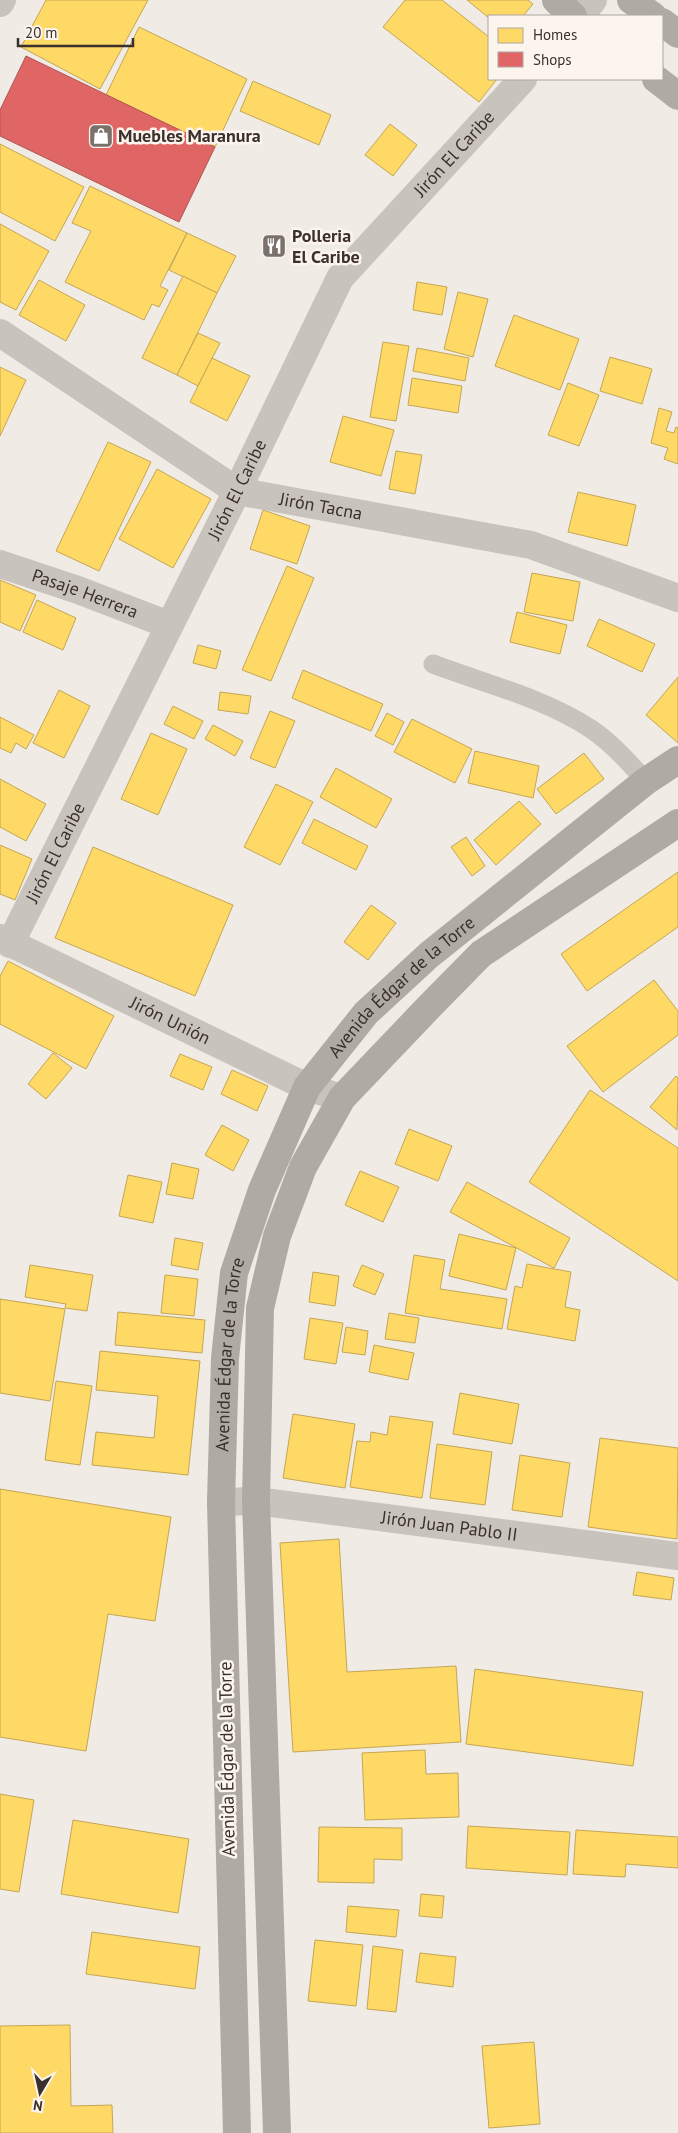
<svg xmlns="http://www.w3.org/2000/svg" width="678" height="2133" font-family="'PT Sans',sans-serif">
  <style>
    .homes { fill: #ffd966; stroke: #c4a654 }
    .shops { fill: #e06666; stroke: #ae5654 }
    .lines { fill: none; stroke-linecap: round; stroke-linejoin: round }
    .lane { stroke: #c9c3be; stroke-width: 19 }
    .street { stroke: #c9c3be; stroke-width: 28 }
    .highway { stroke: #afaaa4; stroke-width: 28 }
    .labels { text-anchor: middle; stroke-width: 5; stroke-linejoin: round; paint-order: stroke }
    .poi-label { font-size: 18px; font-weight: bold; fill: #3b302b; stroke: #fbf5ee; text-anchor: start }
    .street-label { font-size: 18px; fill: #3b302b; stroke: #fbf5ee }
  </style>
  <rect width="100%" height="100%" fill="#f0ebe5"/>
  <g class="homes">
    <path d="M46,0H148L100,89L21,47Z"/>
    <path d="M405,0H442L489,37V79H497L479,102L383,27Z"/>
    <path d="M467,0H528L533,4L523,16L489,18Z"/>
    <path d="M139,27L247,79L215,147L106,95Z"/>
    <path d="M253,81L331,115L319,145L240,111Z"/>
    <path d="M390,124L417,145L393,176L365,155Z"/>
    <path d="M0,144L84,187L55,241L0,212Z"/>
    <path d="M90,186L187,233L160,286L168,290L159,307L152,304L144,320L65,282L91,231L72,223Z"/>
    <path d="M0,224L49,251L16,310L0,302Z"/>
    <path d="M187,233L236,256L217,293L169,270Z"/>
    <path d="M183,276L217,293L177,375L142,358Z"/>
    <path d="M39,280L85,305L66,341L19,315Z"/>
    <path d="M417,282L447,287L442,315L413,310Z"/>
    <path d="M458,292L488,299L473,357L444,349Z"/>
    <path d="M514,315L579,339L560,390L495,366Z"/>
    <path d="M198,333L220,343L198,386L177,375Z"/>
    <path d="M383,342L409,346L396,421L370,417Z"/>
    <path d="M417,348L469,358L465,381L413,371Z"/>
    <path d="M610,357L652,369L642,404L600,391Z"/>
    <path d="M212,358L250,376L227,421L190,402Z"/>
    <path d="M0,367L26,380L0,436Z"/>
    <path d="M412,378L462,386L458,413L408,405Z"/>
    <path d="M568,383L599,395L579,446L548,435Z"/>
    <path d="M659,408L672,412L666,431L674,433L676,427L678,428V464L664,459L668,448L651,443Z"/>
    <path d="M343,416L394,430L381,476L330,462Z"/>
    <path d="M108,442L151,462L99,571L56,551Z"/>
    <path d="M396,451L422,455L415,494L389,489Z"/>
    <path d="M157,469L211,499L173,568L119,539Z"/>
    <path d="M578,492L636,505L627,546L568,532Z"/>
    <path d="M263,510L310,526L297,564L250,549Z"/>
    <path d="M287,566L314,578L271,681L242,670Z"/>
    <path d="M532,573L580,582L573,621L524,612Z"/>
    <path d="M0,580L36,595L20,631L0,622Z"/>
    <path d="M37,600L76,618L63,650L23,632Z"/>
    <path d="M517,612L567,625L560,654L510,642Z"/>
    <path d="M599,619L655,644L642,672L587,646Z"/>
    <path d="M198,645L221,651L216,669L193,663Z"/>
    <path d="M303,670L383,704L371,731L292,698Z"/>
    <path d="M678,677V743L646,715Z"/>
    <path d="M59,690L90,706L64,758L33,743Z"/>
    <path d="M220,692L251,696L248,714L218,710Z"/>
    <path d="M173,706L203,721L194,739L164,724Z"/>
    <path d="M270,711L295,721L275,768L250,758Z"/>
    <path d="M387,713L404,722L393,745L375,736Z"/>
    <path d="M0,717L34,735L26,749L16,743L11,753L0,748Z"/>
    <path d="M412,719L472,749L455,783L394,752Z"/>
    <path d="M213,725L243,741L235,756L205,739Z"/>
    <path d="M151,733L187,749L158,815L121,799Z"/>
    <path d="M475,751L539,766L533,798L468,783Z"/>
    <path d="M584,753L604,779L556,814L537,789Z"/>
    <path d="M336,768L392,799L376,828L320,797Z"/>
    <path d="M0,779L46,804L26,841L0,827Z"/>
    <path d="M276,784L313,802L280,865L244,847Z"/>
    <path d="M519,801L541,824L496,865L474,840Z"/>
    <path d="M314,819L368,846L356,870L302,843Z"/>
    <path d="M466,837L485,866L472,876L451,847Z"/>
    <path d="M0,845L32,859L15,900L0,894Z"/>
    <path d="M93,847L233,905L195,996L55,938Z"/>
    <path d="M678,872V927L587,991L561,954Z"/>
    <path d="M371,905L396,923L368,960L344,942Z"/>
    <path d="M8,961L114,1016L86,1069L0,1024V976Z"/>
    <path d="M654,980L678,1011V1035L603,1092L567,1046Z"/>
    <path d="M53,1053L72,1068L46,1099L28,1084Z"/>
    <path d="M180,1054L212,1067L203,1090L170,1076Z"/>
    <path d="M232,1070L268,1086L257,1111L221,1094Z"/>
    <path d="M676,1076L678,1078L677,1130L650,1107Z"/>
    <path d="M590,1090L678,1148V1281L529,1182Z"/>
    <path d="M222,1125L249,1140L233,1171L205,1155Z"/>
    <path d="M409,1129L452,1146L438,1181L395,1164Z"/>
    <path d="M172,1163L199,1169L193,1199L166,1194Z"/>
    <path d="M360,1171L399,1187L383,1222L345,1205Z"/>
    <path d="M128,1175L162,1182L153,1223L119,1216Z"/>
    <path d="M467,1182L570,1238L554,1268L450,1212Z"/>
    <path d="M459,1234L516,1248L506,1290L449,1276Z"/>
    <path d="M175,1238L203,1243L198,1270L171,1265Z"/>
    <path d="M414,1255L445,1260L440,1289L507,1299L502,1329L405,1313Z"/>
    <path d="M527,1264L571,1272L565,1307L580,1310L575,1341L507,1329L515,1286L522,1288Z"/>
    <path d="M30,1265L93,1275L87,1311L65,1308L66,1304L25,1297Z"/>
    <path d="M362,1265L384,1274L375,1295L353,1286Z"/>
    <path d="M313,1272L339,1276L335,1306L309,1302Z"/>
    <path d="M165,1275L198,1279L194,1316L161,1313Z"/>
    <path d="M0,1299L65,1309L50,1401L0,1393Z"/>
    <path d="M118,1312L205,1320L202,1353L115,1345Z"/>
    <path d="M389,1313L419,1318L415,1343L385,1339Z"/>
    <path d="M310,1318L343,1323L336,1364L304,1359Z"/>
    <path d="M346,1327L368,1331L365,1355L342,1352Z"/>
    <path d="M374,1345L414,1353L408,1380L369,1372Z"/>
    <path d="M100,1351L200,1361L188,1475L92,1465L96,1432L154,1438L158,1396L96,1390Z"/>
    <path d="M56,1381L92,1386L80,1465L45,1460Z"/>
    <path d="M460,1393L519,1404L512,1444L453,1434Z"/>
    <path d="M293,1414L355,1424L345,1488L283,1478Z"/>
    <path d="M390,1416L433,1422L422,1498L350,1487L357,1441L370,1442L371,1432L387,1435Z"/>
    <path d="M600,1438L678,1448L677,1539L588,1527Z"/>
    <path d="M437,1444L492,1452L485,1505L430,1498Z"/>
    <path d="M520,1455L570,1463L562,1517L512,1510Z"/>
    <path d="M0,1489L171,1517L155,1621L108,1614L86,1751L0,1737Z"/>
    <path d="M339,1539L347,1672L456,1666L461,1742L293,1752L280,1543Z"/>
    <path d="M637,1572L674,1578L671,1600L633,1595Z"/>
    <path d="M475,1669L643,1692L633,1766L466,1744Z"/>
    <path d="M425,1750L426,1774L458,1773L459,1817L365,1820L362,1753Z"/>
    <path d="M0,1794L34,1800L19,1892L0,1889Z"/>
    <path d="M73,1820L189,1839L178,1913L61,1894Z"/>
    <path d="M468,1826L570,1832L567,1875L466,1868Z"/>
    <path d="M319,1827L402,1828V1860L374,1859V1883L318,1882Z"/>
    <path d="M576,1830L678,1837V1868L626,1864L625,1877L573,1874Z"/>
    <path d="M421,1894L444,1896L442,1918L419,1916Z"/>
    <path d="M348,1906L399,1910L396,1937L346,1932Z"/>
    <path d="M92,1932L200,1947L195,1989L86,1974Z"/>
    <path d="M315,1940L363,1945L356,2006L308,2001Z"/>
    <path d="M373,1946L403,1950L396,2012L367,2009Z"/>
    <path d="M420,1953L456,1957L453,1987L416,1982Z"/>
    <path d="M70,2025L71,2106L112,2105L113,2133H0V2026Z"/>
    <path d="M534,2042L540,2124L489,2128L482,2046Z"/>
  </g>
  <path class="shops" d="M26,56L215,147L179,222L0,136V110Z"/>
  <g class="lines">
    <path class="lane" d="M433,664C486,684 544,698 591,729C612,743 629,763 646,781"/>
    <g class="street">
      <path d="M0,3L2,0"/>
      <path d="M580,16L593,0"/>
      <path id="s1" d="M0,333L237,491L531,545L678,598"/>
      <path id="s2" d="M0,564L78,590L169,625"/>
      <path id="s3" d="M0,938L307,1087L342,1098"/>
      <path id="s4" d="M10,944L237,491L340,278L523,79"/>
      <path id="s5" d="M221,1502L256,1501L678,1556"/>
    </g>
    <g class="highway">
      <path d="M556,0L573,16"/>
      <path d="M631,0L653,16"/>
      <path d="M662,22L678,34"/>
      <path d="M656,79L678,96"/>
      <path id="s6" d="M237,2133L221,1502L225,1358L234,1273L262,1190L307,1087L366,1013L429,955L646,781L678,760"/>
      <path d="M277,2133L256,1501L260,1308L277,1236L303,1167L342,1098L426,1010L481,954L678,823"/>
    </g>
  </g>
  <defs>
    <symbol id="shop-square" viewBox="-11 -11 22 22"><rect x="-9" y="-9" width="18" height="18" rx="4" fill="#7a716c" stroke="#fbf5ee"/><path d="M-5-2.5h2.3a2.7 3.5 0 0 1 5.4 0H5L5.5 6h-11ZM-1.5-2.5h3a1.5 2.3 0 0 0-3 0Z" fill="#fff"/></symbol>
    <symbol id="restaurant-square" viewBox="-11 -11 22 22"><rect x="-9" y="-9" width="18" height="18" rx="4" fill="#7a716c" stroke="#fbf5ee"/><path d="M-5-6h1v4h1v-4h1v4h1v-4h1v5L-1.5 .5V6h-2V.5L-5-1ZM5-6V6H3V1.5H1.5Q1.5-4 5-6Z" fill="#fff"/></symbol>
  </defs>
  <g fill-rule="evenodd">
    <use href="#shop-square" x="87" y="122" width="28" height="28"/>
    <use href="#restaurant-square" x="260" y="232" width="28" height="28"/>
  </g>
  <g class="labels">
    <g class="poi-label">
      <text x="118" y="142">Muebles Maranura</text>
      <text x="292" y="242">Polleria<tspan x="292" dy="21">El Caribe</tspan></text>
    </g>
    <g class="street-label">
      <text dy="6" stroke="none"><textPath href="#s4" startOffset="912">Jirón El Caribe</textPath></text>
      <text dy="6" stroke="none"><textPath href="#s4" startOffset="508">Jirón El Caribe</textPath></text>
      <text dy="6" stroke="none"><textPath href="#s1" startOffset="370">Jirón Tacna</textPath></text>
      <text dy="6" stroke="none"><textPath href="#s2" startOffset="90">Pasaje Herrera</textPath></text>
      <text dy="6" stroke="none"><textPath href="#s4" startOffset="102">Jirón El Caribe</textPath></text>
      <text dy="6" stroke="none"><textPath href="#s6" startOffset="1199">Avenida Édgar de la Torre</textPath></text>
      <text dy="6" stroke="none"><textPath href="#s3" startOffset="189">Jirón Unión</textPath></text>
      <text dy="6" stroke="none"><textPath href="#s6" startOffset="779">Avenida Édgar de la Torre</textPath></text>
      <text dy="6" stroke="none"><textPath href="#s5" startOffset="230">Jirón Juan Pablo II</textPath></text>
      <text transform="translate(227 1759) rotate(-91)" y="6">Avenida Édgar de la Torre</text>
    </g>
  </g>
  <rect x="488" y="15" width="175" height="65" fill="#fbf5ee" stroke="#aea6a0"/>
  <rect x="498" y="28" width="25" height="15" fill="#ffd966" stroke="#aea6a0"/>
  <text x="533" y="40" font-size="15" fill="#3b302b">Homes</text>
  <rect x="498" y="52" width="25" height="15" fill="#e06666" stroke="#aea6a0"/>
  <text x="533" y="65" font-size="15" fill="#3b302b">Shops</text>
  <g transform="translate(40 2093) rotate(189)" stroke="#fbf5ee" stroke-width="4" paint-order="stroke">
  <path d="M0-4L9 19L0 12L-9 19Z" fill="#3b302b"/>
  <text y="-8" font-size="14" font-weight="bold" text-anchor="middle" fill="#3b302b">N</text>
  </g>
  <path d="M18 38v8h115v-8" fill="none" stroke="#3b302b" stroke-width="2.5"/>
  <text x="25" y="38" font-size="15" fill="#3b302b" stroke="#fbf5ee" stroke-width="4" paint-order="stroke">20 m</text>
</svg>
